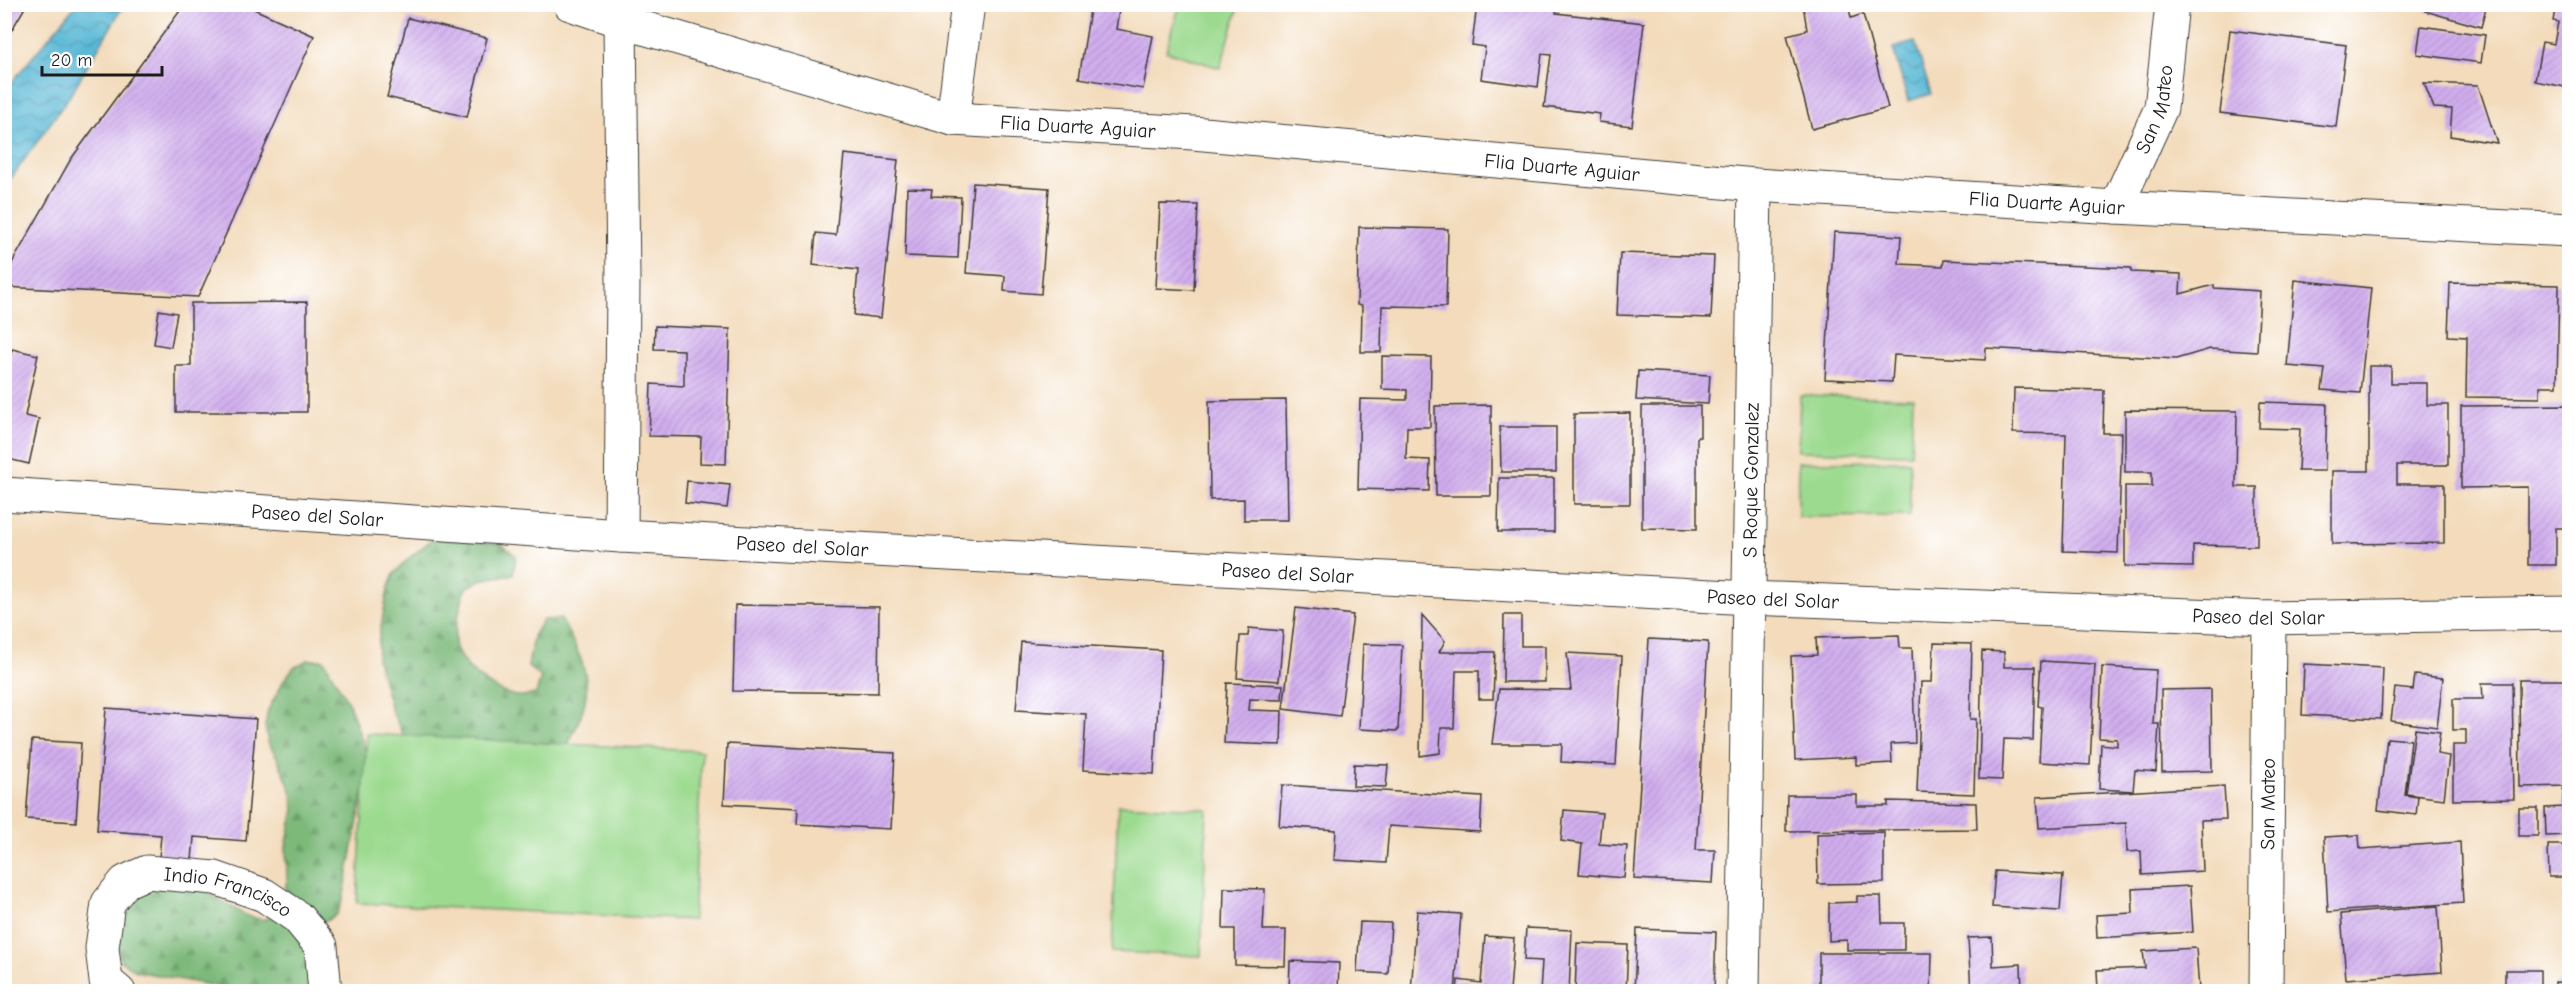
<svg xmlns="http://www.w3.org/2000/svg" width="2574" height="996" font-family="'Comic Neue',sans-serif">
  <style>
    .forest { fill: url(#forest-firs); stroke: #4c6b4b; stroke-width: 1.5 }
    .pitch { fill: #9cda8f; stroke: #5c7b56; stroke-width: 1.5 }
    .water { fill: url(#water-waves); stroke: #396a78; stroke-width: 1.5 }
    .building { fill: url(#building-hatch) }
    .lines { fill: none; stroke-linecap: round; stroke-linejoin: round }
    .minor-casing { stroke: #3c3934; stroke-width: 35 }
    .minor { stroke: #fff; stroke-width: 33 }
    .labels { text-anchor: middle; stroke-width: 4.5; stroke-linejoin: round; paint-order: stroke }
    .street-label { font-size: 20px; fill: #1c1c1c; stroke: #fff }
  </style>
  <defs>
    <pattern id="forest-firs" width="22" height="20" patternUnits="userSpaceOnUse" patternTransform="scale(1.5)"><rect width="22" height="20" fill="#7dba7a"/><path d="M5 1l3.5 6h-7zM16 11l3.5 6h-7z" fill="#6b9f69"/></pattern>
    <pattern id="water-waves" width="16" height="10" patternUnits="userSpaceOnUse" patternTransform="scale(1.5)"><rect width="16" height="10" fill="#56b7d5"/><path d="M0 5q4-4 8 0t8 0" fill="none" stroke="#4694ac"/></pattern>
    <pattern id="building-hatch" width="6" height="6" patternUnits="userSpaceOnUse" patternTransform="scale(1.5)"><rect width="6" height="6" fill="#d1aeee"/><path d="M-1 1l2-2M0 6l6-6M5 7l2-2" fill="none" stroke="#b395cc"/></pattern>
  </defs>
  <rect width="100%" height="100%" fill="#fff"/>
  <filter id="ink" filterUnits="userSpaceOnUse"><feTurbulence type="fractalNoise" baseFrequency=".0167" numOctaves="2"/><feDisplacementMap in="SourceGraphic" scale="12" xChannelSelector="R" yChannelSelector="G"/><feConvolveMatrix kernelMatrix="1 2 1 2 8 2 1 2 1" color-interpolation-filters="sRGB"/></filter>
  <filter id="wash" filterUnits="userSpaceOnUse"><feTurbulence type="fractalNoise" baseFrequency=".008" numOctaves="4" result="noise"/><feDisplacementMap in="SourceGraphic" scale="24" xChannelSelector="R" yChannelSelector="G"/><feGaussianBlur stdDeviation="1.35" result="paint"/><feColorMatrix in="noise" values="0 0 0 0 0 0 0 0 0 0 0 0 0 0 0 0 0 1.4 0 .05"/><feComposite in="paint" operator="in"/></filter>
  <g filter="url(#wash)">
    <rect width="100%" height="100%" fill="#f3dbbb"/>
    <g class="forest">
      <path d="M435,537L501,544L516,556L513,574L480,580L465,589C461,605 455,624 455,640C455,663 495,694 517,696C523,697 530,695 536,694L541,677L528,667L533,636L543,620L561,619C597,683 593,696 560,760L406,741L391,709L377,659L379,637L388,589L394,574L408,559Z"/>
      <path d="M308,660H324L349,704L367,754V772L343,899L337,914L316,927L311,978L305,991H241L136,971L121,961L113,928L135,882L202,887L216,898L247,916L263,920L278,914L287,881L286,847L294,809L292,793L277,757L268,742L265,726L268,710L284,680L294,667Z"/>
    </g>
    <g class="pitch">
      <path d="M1180,4L1239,5L1220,68L1166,51Z"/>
      <path d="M1800,395L1913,398L1911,454L1798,451Z"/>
      <path d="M1910,461V516L1798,517V462Z"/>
      <path d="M367,734L702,751L693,920L357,903Z"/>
      <path d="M1118,805L1207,809L1201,956L1112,952Z"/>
    </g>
    <g class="water">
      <path d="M76,5H124L69,97L5,187V90Z"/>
      <path d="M1915,42L1931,94L1908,101L1893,48Z"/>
    </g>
    <g id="blocks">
      <g class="building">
        <path d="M4,4H27L4,43Z"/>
        <path d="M185,4H243L314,36L198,297L4,287V277L71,159Z"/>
        <path d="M1091,4H1120L1116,29L1153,36L1143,89L1079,78Z"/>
        <path d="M1477,4H1557L1556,13L1644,23L1632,126L1599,122L1600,114L1544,107L1551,55L1542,54L1538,87L1481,79L1485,47L1472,45Z"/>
        <path d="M1803,4H1848L1851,18L1863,14L1888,108L1812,129L1787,35L1807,30Z"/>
        <path d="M2427,4H2487L2481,27L2425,11Z"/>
        <path d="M2556,4H2570V88L2535,81L2542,42L2554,44L2558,22L2553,21Z"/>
        <path d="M408,18L487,38L467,117L387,97Z"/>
        <path d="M2421,26L2485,35L2481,63L2417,54Z"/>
        <path d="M2230,30L2346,45L2336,127L2220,113Z"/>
        <path d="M2424,83L2478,85L2497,143L2450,136L2452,109L2434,108Z"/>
        <path d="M844,154L898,160L881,318L854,315L858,270L813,265L816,233L836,235Z"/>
        <path d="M973,183L1049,188L1041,294L1004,291L1005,276L966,273Z"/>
        <path d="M907,188L932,189L931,196L961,197L958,258L905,256Z"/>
        <path d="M1160,204L1198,205L1194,290L1156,288Z"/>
        <path d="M1359,227L1448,229L1446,307L1382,306L1381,352H1361L1362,306L1357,305Z"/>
        <path d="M1834,232L1901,236L1899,264L1943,266L1944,260L2131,268V272L2181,274L2180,294L2214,285V288L2260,291L2257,352L2210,349L2176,359L1986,348L1985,360L1894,355L1892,382L1825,379Z"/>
        <path d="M1620,253L1714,256L1711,318L1617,315Z"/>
        <path d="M2295,280L2371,288L2360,393L2322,390L2325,369L2287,366Z"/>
        <path d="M2450,283L2559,285L2557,386H2540V398L2466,397L2467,337L2448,336Z"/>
        <path d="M307,302V412H176V366H191V303Z"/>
        <path d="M159,310L177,313L171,347L154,344Z"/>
        <path d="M655,326L730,329L726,464L700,463L701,437L649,436L651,384L684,386V350L654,349Z"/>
        <path d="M12,349L38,355L25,416L39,419L29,464L4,458V384Z"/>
        <path d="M1382,356L1431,357L1430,427H1407L1406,459L1430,460L1429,491L1358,489L1360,399L1407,400V390L1382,389Z"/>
        <path d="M2369,366H2391V383H2427V405H2448V465H2397V484H2444V543L2332,544V471H2369Z"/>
        <path d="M1638,371L1710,375L1708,404L1636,400Z"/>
        <path d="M2014,388L2104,390L2103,433H2122L2118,553L2063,551L2066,434L2013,433Z"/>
        <path d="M1286,400L1288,520H1244V499L1210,500L1209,401Z"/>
        <path d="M2260,402L2327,404L2325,471H2298L2300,429L2259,428Z"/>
        <path d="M1491,405V496H1436L1435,406Z"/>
        <path d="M2570,405V528H2556V565H2528V487L2461,488V406Z"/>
        <path d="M1642,406H1700V437H1697V529L1642,528Z"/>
        <path d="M2125,410L2237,411L2236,487H2257V546L2193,545V567L2125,566V486H2152V472H2125Z"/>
        <path d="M1630,413V504H1574V414Z"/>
        <path d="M1500,427H1556V472H1501Z"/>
        <path d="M1499,478H1554V532H1498Z"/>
        <path d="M687,481L730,485L727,508L685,503Z"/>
        <path d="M735,605L879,607L878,693L733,691Z"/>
        <path d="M1296,608L1353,615L1340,716L1283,709Z"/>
        <path d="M1422,615L1445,641L1439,652H1495L1493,699H1479V671H1456L1454,728H1441L1440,753L1420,756Z"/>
        <path d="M1504,615H1521V646H1545V682H1503Z"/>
        <path d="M1249,628L1283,631L1279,681L1237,678L1240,636H1248Z"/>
        <path d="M1899,635L1900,648H1912L1915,743L1891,744L1892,763L1856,765V757L1795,760L1791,656L1817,655L1816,638Z"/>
        <path d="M1649,639L1708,642L1696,850H1715L1713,883L1634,879Z"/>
        <path d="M1021,642L1161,650L1154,774L1083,770L1086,714L1016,710Z"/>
        <path d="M1934,643L1972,644L1970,719H1976L1974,794L1917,792L1921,682H1932Z"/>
        <path d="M1363,644L1402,645L1398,731L1359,729Z"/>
        <path d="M1982,651L2004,652V667H2035L2033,740L2004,739L2002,780L1979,779Z"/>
        <path d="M1567,653L1622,656L1616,765L1561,762L1562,744H1492L1499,689L1571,690Z"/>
        <path d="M2041,661L2095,664L2090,765L2039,762L2042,707L2038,706Z"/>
        <path d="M2304,664L2383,668L2381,719L2302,715Z"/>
        <path d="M2102,667L2156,670L2153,724H2159L2156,772L2135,770L2133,791L2099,789L2101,744L2117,746V739L2099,738Z"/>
        <path d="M2415,675L2443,678L2437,727L2391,721L2395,688L2413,690Z"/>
        <path d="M2519,680H2570V786L2520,787Z"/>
        <path d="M1227,683L1283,685L1282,700L1250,699L1249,710L1282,711L1281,745L1224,743Z"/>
        <path d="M2482,683H2512L2514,799L2453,800V745H2466V730H2453V699H2483Z"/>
        <path d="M2211,689L2212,771L2162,772L2161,690Z"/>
        <path d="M106,708L256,719L246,841L194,837L191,872L158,870L161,835L97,830Z"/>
        <path d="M2415,729L2440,732L2437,754L2449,756L2444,799L2406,794Z"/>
        <path d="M2387,738L2411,740L2405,795L2418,797L2416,815L2378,810Z"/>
        <path d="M32,740L81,743L76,822L26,819Z"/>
        <path d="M727,744L895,753L891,829L797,824L798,808L724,804Z"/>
        <path d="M1354,764L1388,765L1386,787L1353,786Z"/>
        <path d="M1282,785L1482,797L1480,832L1389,826L1386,863L1334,860L1336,830L1279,826Z"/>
        <path d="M2224,786L2226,819L2201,820L2203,871L2142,875L2141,851L2127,852L2126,823L2039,828L2037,797Z"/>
        <path d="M2563,789H2570V835L2546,836L2545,808L2563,807Z"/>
        <path d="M1787,795H1857V806H1888V801L1976,803L1977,829L1786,831Z"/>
        <rect x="2519" y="808" width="19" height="28"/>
        <path d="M1564,810L1602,813L1599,844L1627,846L1624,878L1579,874L1582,844L1561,841Z"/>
        <path d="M1884,832V883L1818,884L1817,834Z"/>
        <path d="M2359,835L2360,849L2460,842L2463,903L2328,912L2324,837Z"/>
        <path d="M2548,845H2570V877H2549Z"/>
        <path d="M1995,871L2063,875L2060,911L1992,907Z"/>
        <path d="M2190,886L2193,932L2097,938L2096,915L2133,913L2132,889Z"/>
        <path d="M1224,888L1265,889L1263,930H1286L1285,966L1235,965V929H1223Z"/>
        <path d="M1857,896H1881L1882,923H1904V950H1847V940L1829,941V903L1857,902Z"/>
        <path d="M2438,906L2442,972L2346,979L2341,914Z"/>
        <path d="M1417,911L1461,914L1455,992H1411Z"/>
        <path d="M1360,922L1391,923L1388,974L1357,972Z"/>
        <path d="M1526,928L1572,930L1569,992H1540L1542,961L1524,960Z"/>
        <path d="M1637,929L1716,932L1714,992H1634Z"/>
        <path d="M1485,936L1514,938L1510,992H1457L1458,980L1481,983Z"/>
        <path d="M1992,937L1993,966L2021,964L2022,992H1971L1968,938Z"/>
        <path d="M1577,943L1628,945L1626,992H1575Z"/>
        <path d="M2196,948L2199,990L2098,992L2097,970L2145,968L2143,951Z"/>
        <path d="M1819,953H1932L1931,992H1819Z"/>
        <path d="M1290,961L1339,963L1338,992H1289Z"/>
        <path d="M2505,970H2540V988L2505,987Z"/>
        <path d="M2555,982L2570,983V992H2555Z"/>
      </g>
    </g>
  </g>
  <g filter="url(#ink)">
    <use href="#blocks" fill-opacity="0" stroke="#3c3934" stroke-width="1.5"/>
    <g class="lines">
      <defs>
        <g id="minor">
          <path id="s1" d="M570,4L620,21L953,119L1193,133L1755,185L2116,207L2570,230"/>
          <path d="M620,21L623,280L621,536"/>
          <path d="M953,119L968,4"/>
          <path id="s2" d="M2116,207L2161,108L2172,4"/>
          <path id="s3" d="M4,494L621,536L1749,598L2269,618L2570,613"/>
          <path id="s4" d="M119,992L106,981L102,948L108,903L125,882L147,872L215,878L264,895L297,917L321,946L325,992"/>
          <path id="s5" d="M1743,992L1755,185"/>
          <path id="s6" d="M2266,992L2269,618"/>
        </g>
      </defs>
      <use href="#minor" class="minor-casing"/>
      <use href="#minor" class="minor"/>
    </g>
  </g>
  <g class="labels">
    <g class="street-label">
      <text dy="7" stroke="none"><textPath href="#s2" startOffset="106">San Mateo</textPath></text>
      <text dy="7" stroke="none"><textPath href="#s1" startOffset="525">Flia Duarte Aguiar</textPath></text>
      <text dy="7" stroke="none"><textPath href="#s1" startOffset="1011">Flia Duarte Aguiar</textPath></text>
      <text dy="7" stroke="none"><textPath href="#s1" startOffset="1497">Flia Duarte Aguiar</textPath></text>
      <text dy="7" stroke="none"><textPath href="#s5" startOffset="512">S Roque Gonzalez</textPath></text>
      <text dy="7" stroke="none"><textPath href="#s3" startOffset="314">Paseo del Solar</textPath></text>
      <text dy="7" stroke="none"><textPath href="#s3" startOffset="800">Paseo del Solar</textPath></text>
      <text dy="7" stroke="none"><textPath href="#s3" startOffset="1286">Paseo del Solar</textPath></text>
      <text dy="7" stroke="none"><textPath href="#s3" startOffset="1772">Paseo del Solar</textPath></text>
      <text dy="7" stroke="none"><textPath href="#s3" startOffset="2258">Paseo del Solar</textPath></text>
      <text dy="7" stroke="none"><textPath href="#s6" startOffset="188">San Mateo</textPath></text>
      <text dy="7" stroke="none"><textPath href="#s4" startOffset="231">Indio Francisco</textPath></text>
    </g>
  </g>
  <rect width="2574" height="996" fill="none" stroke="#fff" stroke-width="24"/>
  <path d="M42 66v9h120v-9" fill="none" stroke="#1c1c1c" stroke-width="3"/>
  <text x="51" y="66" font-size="18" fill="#1c1c1c" stroke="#ffffff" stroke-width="4.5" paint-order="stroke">20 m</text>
</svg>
